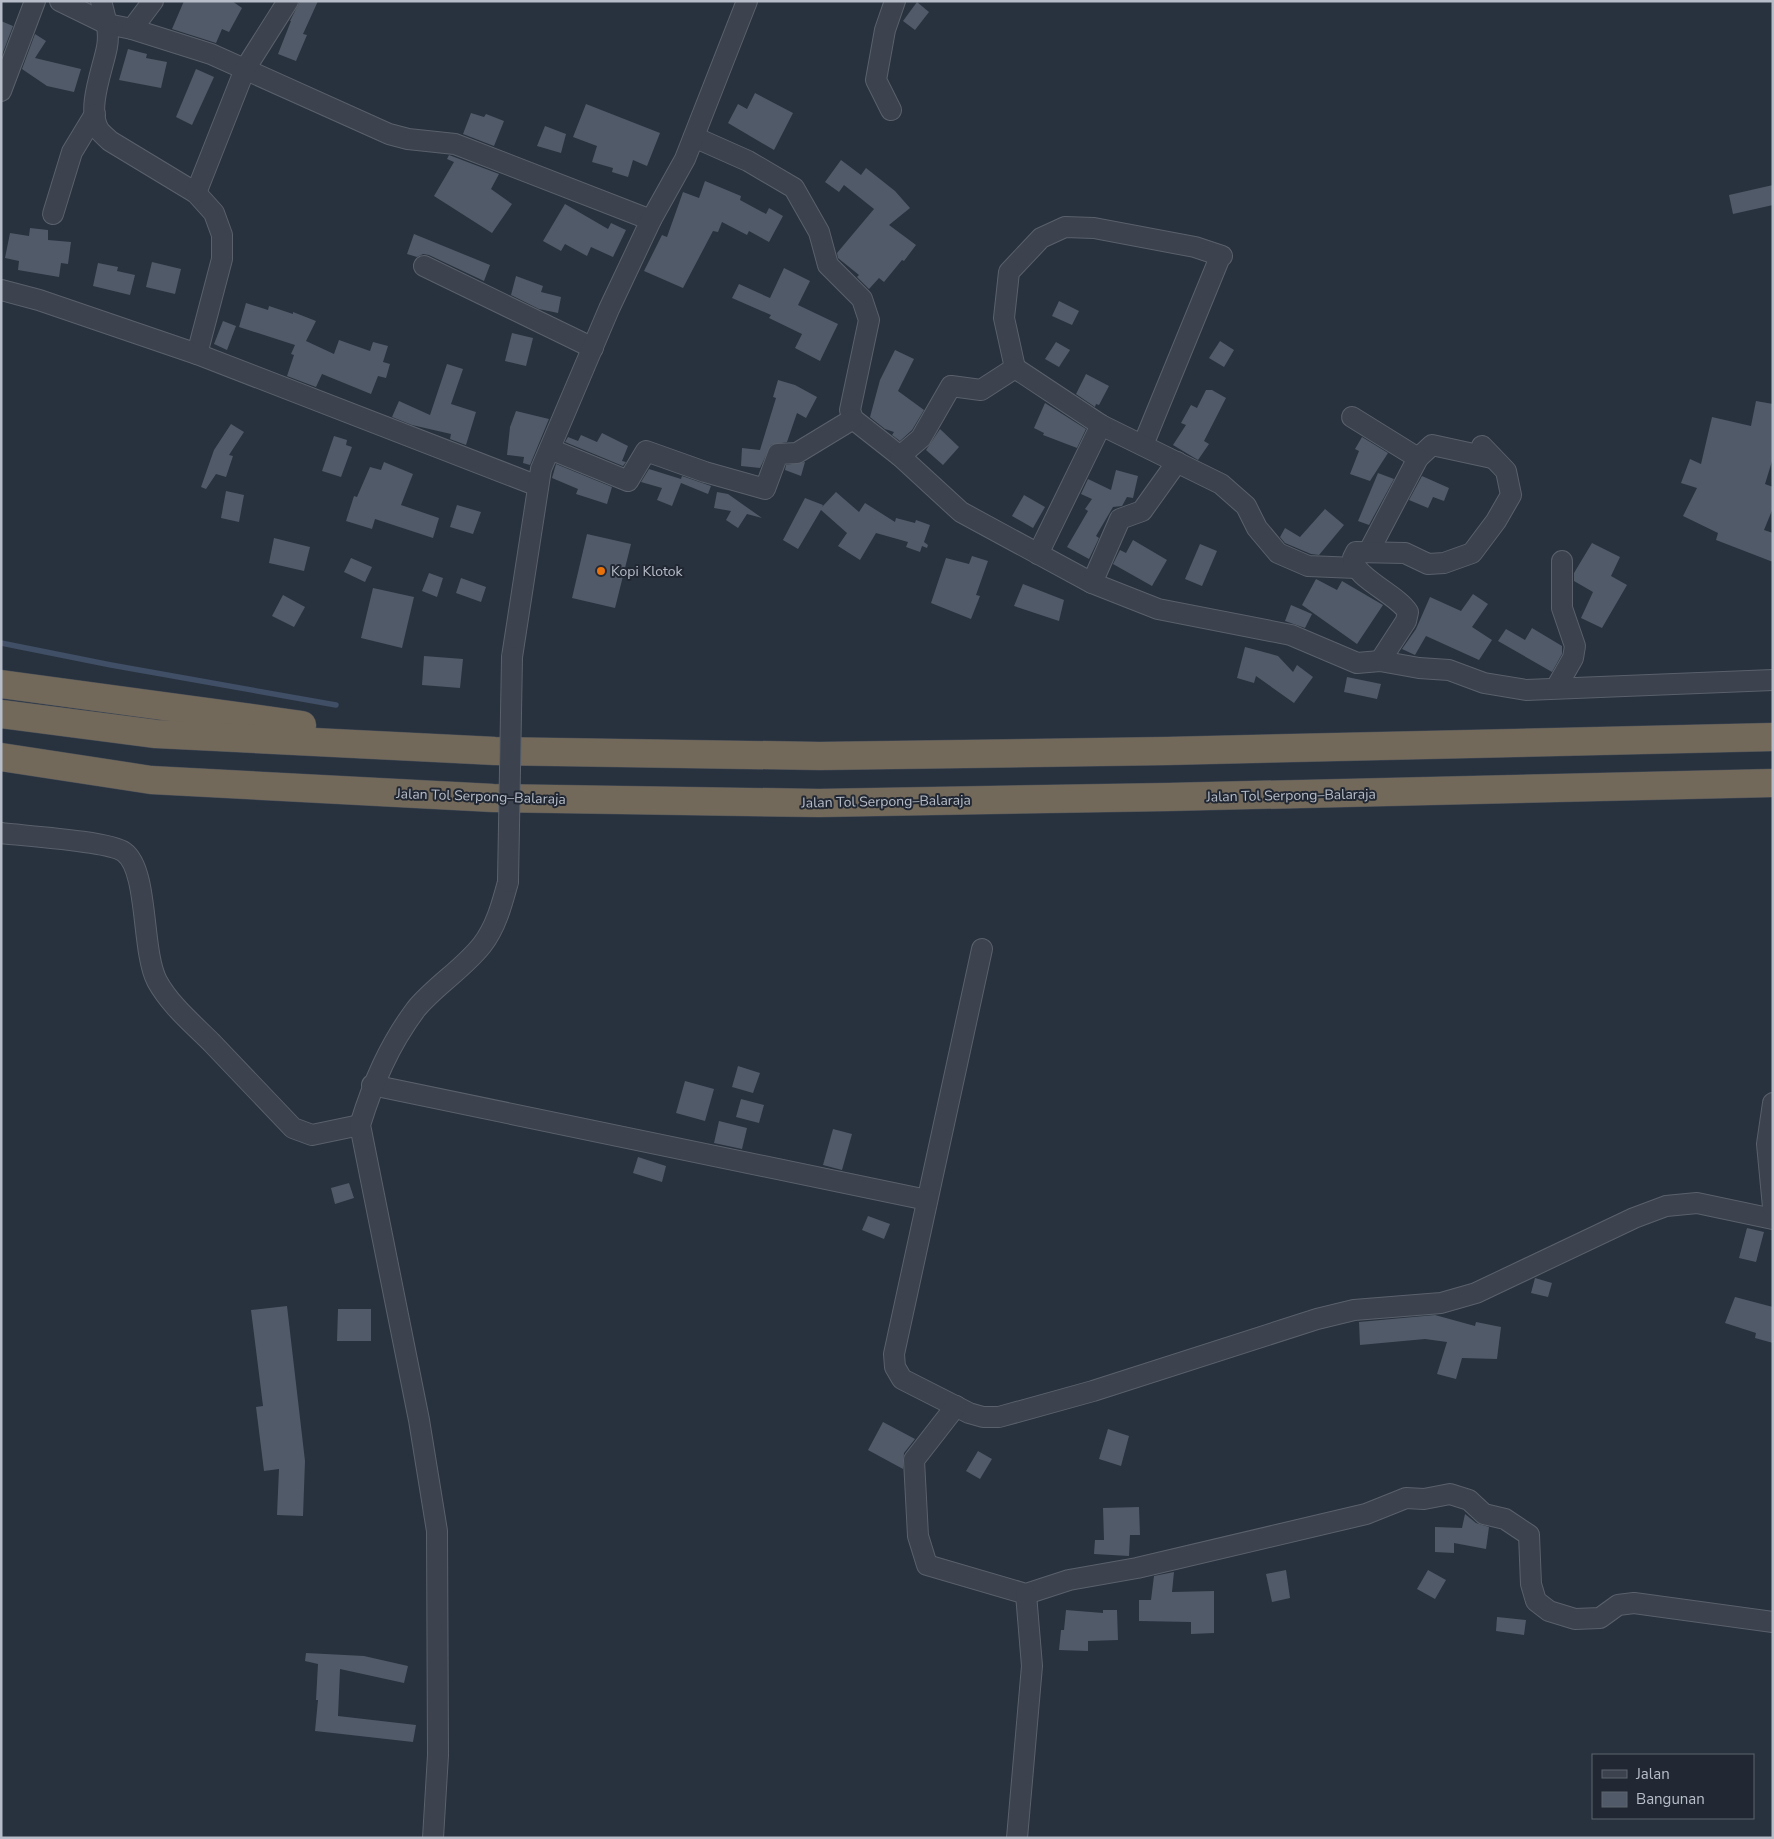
<svg xmlns="http://www.w3.org/2000/svg" width="1774" height="1839" font-family="'Nunito Sans',sans-serif">
  <style>
    .lines { fill: none; stroke-linecap: round; stroke-linejoin: round }
    .stream { stroke: #404f65; stroke-width: 5.5 }
    .building { fill: #515a68 }
    .minor-casing { stroke: #5a616c; stroke-width: 22 }
    .motorway-casing { stroke: #474e59; stroke-width: 29 }
    .minor { stroke: #3c434e; stroke-width: 20 }
    .motorway { stroke: #73695a; stroke-width: 28 }
    .minor-bridge-casing { stroke: #5a616c; stroke-width: 22; stroke-linecap: butt }
    .minor-bridge { stroke: #3c434e; stroke-width: 20 }
    .food-dot { fill: #e8710a; stroke: #212833; stroke-width: 2 }
    .labels { text-anchor: middle; stroke-width: 4; stroke-linejoin: round; paint-order: stroke }
    .poi-label { font-size: 14px; fill: #b8bec9; stroke: #212833; text-anchor: start }
    .street-label { font-size: 14px; fill: #b8bec9; stroke: #212833 }
  </style>
  <rect width="100%" height="100%" fill="#28313e"/>
  <g class="lines">
    <path class="stream" d="M1,643L111,665L336,705"/>
  </g>
  <g class="building">
    <path d="M184,1H232L242,8L229,32L222,29L216,43L172,29Z"/>
    <path d="M300,1H318L303,34L307,35L296,61L278,54L291,21H290Z"/>
    <path d="M917,2L929,12L915,30L903,21Z"/>
    <path d="M1,21L13,26L2,55H1Z"/>
    <path d="M35,34L46,41L35,58L81,69L74,92L47,86L22,69Z"/>
    <path d="M128,49L147,54L146,58L167,62L161,88L119,80Z"/>
    <path d="M196,69L214,77L192,125L176,117Z"/>
    <path d="M755,93L793,113L774,150L728,123L738,104L747,109Z"/>
    <path d="M586,104L660,133L647,166L633,160L628,177L612,172L613,168L592,162L597,146L573,137Z"/>
    <path d="M471,113L484,117L486,114L504,121L494,146L463,134Z"/>
    <path d="M545,126L566,134L561,153L537,146Z"/>
    <path d="M449,155L499,174L491,189L512,204L492,233L434,196L454,162L447,159Z"/>
    <path d="M841,160L861,175L866,168L895,191L910,208L889,225L916,245L904,261L902,260L884,282L879,278L869,289L857,277L859,275L838,258L837,253L874,209L844,185L839,192L825,182Z"/>
    <path d="M705,181L741,196L740,200L766,214L769,208L783,216L769,242L749,231L747,235L722,222L718,232L713,231L683,288L644,271L662,235L667,237L683,192L699,198Z"/>
    <path d="M1773,185V205L1733,214L1729,195Z"/>
    <path d="M565,204L608,229L611,223L626,230L613,257L591,247L587,256L565,244L561,251L543,241Z"/>
    <path d="M30,228L48,230V240L71,242L68,264L61,263L59,277L18,270L19,261L5,258L10,233L29,236Z"/>
    <path d="M414,234L490,265L484,281L429,255L423,254L417,257L407,254Z"/>
    <path d="M152,262L181,269L175,294L146,287Z"/>
    <path d="M98,263L118,267L117,271L135,275L130,295L93,286Z"/>
    <path d="M784,268L810,281L798,305L838,324L820,361L795,348L802,334L769,318L771,315L732,298L739,284L770,298Z"/>
    <path d="M516,276L543,286L541,292L561,297L558,313L539,309L511,295Z"/>
    <path d="M1059,301L1079,311L1072,325L1052,316Z"/>
    <path d="M246,303L268,310L269,306L293,314V312L316,321L306,341L334,354L339,340L370,351L373,342L388,346L383,362L390,364L386,378L378,376L371,394L322,374L316,387L287,376L294,355L291,354L295,345L239,327Z"/>
    <path d="M223,321L236,326L227,350L214,344Z"/>
    <path d="M512,333L533,338L526,366L505,361Z"/>
    <path d="M1220,341L1234,350L1224,367L1209,358Z"/>
    <path d="M1056,342L1070,350L1059,367L1045,359Z"/>
    <path d="M895,350L914,359L898,391L924,410L912,430L900,441L892,435L894,432L885,429L870,417L880,380Z"/>
    <path d="M447,364L463,369L451,404L476,412L466,445L450,439L451,434L412,425L392,417L399,401L430,415Z"/>
    <path d="M1086,374L1109,386L1099,405L1096,404L1095,407L1076,394Z"/>
    <path d="M778,380L795,385L817,397L806,418L797,413L787,442L771,445L760,468L741,466L742,448L760,450L776,398L773,397Z"/>
    <path d="M1206,390H1212L1226,398L1204,441L1209,444L1198,460L1173,445L1186,425L1181,423L1191,405L1197,408Z"/>
    <path d="M1756,401L1773,404V458L1765,484L1773,487V508L1764,530L1773,533V562L1716,540L1718,533L1683,516L1697,488L1681,483L1690,459L1701,464L1712,417L1751,426Z"/>
    <path d="M1045,403L1086,429L1077,448L1043,435L1044,433L1034,428Z"/>
    <path d="M516,411L549,419L530,465L523,463L524,457L507,455L510,427Z"/>
    <path d="M231,424L244,432L229,455L233,456L226,477L216,474L206,489L201,487L214,450Z"/>
    <path d="M940,429L959,447L943,465L926,450Z"/>
    <path d="M602,433L628,446L622,461L626,462L623,466L565,442L568,437L578,441L581,435L597,442Z"/>
    <path d="M334,436L347,440L346,445L352,447L341,477L322,471Z"/>
    <path d="M1362,437L1388,453L1370,481L1350,474L1359,451L1355,449Z"/>
    <path d="M384,462L413,474L401,505L439,518L433,538L375,519L372,529L346,521L354,496L357,497L370,467L381,470Z"/>
    <path d="M805,462L801,476L785,470L786,465Z"/>
    <path d="M556,464L612,487L607,504L576,494L578,489L552,478Z"/>
    <path d="M649,469L681,479L682,476L711,486L708,494L681,483L672,506L657,500L662,488L641,482Z"/>
    <path d="M1116,470L1138,476L1133,498L1127,497L1122,506L1113,507L1096,536L1099,538L1089,559L1067,547L1088,511L1085,509L1092,499L1081,494L1088,479L1111,490Z"/>
    <path d="M1378,473L1394,479L1369,525L1358,521Z"/>
    <path d="M1422,476L1449,488L1444,501L1433,497L1428,508L1409,500Z"/>
    <path d="M226,491L244,495L239,522L221,518Z"/>
    <path d="M717,492L728,494L762,518L747,514L738,528L726,520L731,511L714,508Z"/>
    <path d="M836,492L859,512L865,503L895,522L896,518L915,523L916,520L930,525L924,542L928,545L927,548L922,546L920,552L906,547L908,542L876,533L860,560L838,546L847,533L821,510L798,549L783,540L805,498L823,505L822,507Z"/>
    <path d="M1024,495L1045,507L1033,528L1012,516Z"/>
    <path d="M457,505L481,512L473,534L450,527Z"/>
    <path d="M1325,509L1344,525L1319,555L1311,554L1285,543L1280,537L1285,528L1300,537Z"/>
    <path d="M587,534L631,544L615,608L572,598Z"/>
    <path d="M274,538L310,547L304,571L269,563Z"/>
    <path d="M1133,540L1167,560L1152,586L1113,564L1120,550L1126,553Z"/>
    <path d="M1592,543L1620,557L1611,576L1627,585L1602,628L1581,618L1593,592L1574,581V573Z"/>
    <path d="M1200,544L1217,551L1202,586L1185,579Z"/>
    <path d="M972,556L988,561L976,595L980,596L971,619L931,603L946,558L969,564Z"/>
    <path d="M351,558L372,567L365,582L344,572Z"/>
    <path d="M429,573L443,578L437,597L422,591Z"/>
    <path d="M461,578L486,587L481,602L456,593Z"/>
    <path d="M1316,579L1337,590L1342,581L1383,605L1357,644L1302,605Z"/>
    <path d="M1023,584L1064,600L1059,621L1014,606Z"/>
    <path d="M373,588L414,597L402,648L361,638Z"/>
    <path d="M1473,594L1488,604L1472,627L1492,640L1479,660L1426,636L1415,655L1402,649L1416,629L1430,597L1461,611Z"/>
    <path d="M283,595L305,607L294,627L272,616Z"/>
    <path d="M1291,605L1312,614L1305,628L1285,621Z"/>
    <path d="M1532,628L1562,646V654L1552,672L1498,641L1506,629L1525,640Z"/>
    <path d="M1245,647L1278,656L1293,672L1297,665L1313,677L1294,703L1256,676L1254,683L1237,678Z"/>
    <path d="M424,656L463,659L460,688L422,685Z"/>
    <path d="M1347,677L1381,684L1377,699L1344,692Z"/>
    <path d="M738,1066L760,1073L753,1093L732,1087Z"/>
    <path d="M685,1081L714,1089L705,1121L676,1113Z"/>
    <path d="M741,1099L764,1105L759,1123L736,1117Z"/>
    <path d="M719,1121L747,1128L742,1149L714,1143Z"/>
    <path d="M833,1129L852,1134L842,1170L823,1165Z"/>
    <path d="M638,1157L666,1166L662,1182L633,1173Z"/>
    <path d="M349,1183L354,1198L335,1204L331,1188Z"/>
    <path d="M868,1216L890,1224L884,1239L862,1230Z"/>
    <path d="M1747,1228L1764,1232L1756,1262L1739,1258Z"/>
    <path d="M1535,1278L1552,1283L1548,1297L1531,1293Z"/>
    <path d="M1735,1297L1773,1307V1343L1755,1338L1756,1333L1725,1323Z"/>
    <path d="M287,1306L305,1461L303,1516L277,1515L279,1469L264,1471L256,1407L263,1406L251,1310Z"/>
    <path d="M338,1309H371V1341H337Z"/>
    <path d="M1435,1315L1475,1326L1476,1322L1501,1327L1497,1359L1462,1358L1456,1379L1437,1374L1447,1342L1425,1339L1360,1345L1359,1322Z"/>
    <path d="M883,1422L915,1439L904,1453L903,1469L868,1450Z"/>
    <path d="M1108,1429L1129,1436L1121,1466L1099,1459Z"/>
    <path d="M978,1451L992,1459L980,1479L966,1471Z"/>
    <path d="M1139,1507L1140,1535H1130L1129,1556L1094,1554L1095,1540H1104L1103,1508Z"/>
    <path d="M1465,1514L1476,1523L1489,1527L1486,1549L1454,1543V1553L1435,1552V1527L1462,1528Z"/>
    <path d="M1286,1570L1290,1598L1272,1602L1266,1574Z"/>
    <path d="M1428,1570L1446,1580L1435,1599L1417,1589Z"/>
    <path d="M1174,1572L1172,1592L1214,1591V1633L1191,1634V1622L1139,1621V1600H1151L1154,1576Z"/>
    <path d="M1066,1610L1103,1613V1610H1117L1118,1640L1088,1641V1651L1059,1650L1061,1630H1064Z"/>
    <path d="M1497,1617L1526,1620L1524,1635L1496,1631Z"/>
    <path d="M306,1653L364,1656L408,1666L404,1683L340,1669L338,1716L416,1725L413,1742L315,1731L318,1700H316L318,1664L305,1661Z"/>
  </g>
  <g class="lines">
    <defs>
      <g id="minor">
        <path d="M60,1L107,24L132,29L211,54L389,134L408,139L455,144L651,220"/>
        <path d="M101,1C105,16 110,31 107,47C103,69 86,109 99,130C102,134 107,138 110,141L196,193L214,213L222,235V259L197,354"/>
        <path d="M132,29L153,1"/>
        <path d="M1,91L35,1"/>
        <path d="M891,110L876,80L885,30L895,1"/>
        <path d="M694,137L748,161L794,188L819,232L828,265L862,299L869,320L850,410L853,419L900,456L961,512L1092,583L1158,609L1291,635L1357,663L1380,661L1419,668L1449,670L1484,683L1526,690L1773,680"/>
        <path d="M196,193L245,69L288,1"/>
        <path d="M53,214L72,152L95,114"/>
        <path d="M424,266L593,348"/>
        <path d="M1,290L39,300L197,354L538,486"/>
        <path d="M1015,368L1004,318L1009,272L1041,238L1065,227L1094,228L1195,247L1222,256L1220,257L1143,445"/>
        <path d="M1352,417L1418,458L1432,445L1492,458"/>
        <path d="M550,449L628,481L646,451L705,472L765,489L778,454L797,453L853,419"/>
        <path d="M900,456L921,438L951,386L981,390L1015,368L1101,425L1221,484L1246,506L1257,528L1278,553L1308,566L1356,568"/>
        <path d="M1369,551L1418,458"/>
        <path d="M1038,554L1101,425"/>
        <path d="M1092,583L1120,519L1142,511L1177,462"/>
        <path d="M512,657L541,469L609,309L651,220L685,159L747,1"/>
        <path d="M1380,661L1406,621L1408,612C1397,594 1353,577 1353,558L1356,552L1405,553L1428,564L1444,563L1472,553L1496,521L1511,495L1506,471L1482,446"/>
        <path d="M1556,688L1573,658L1575,646L1562,608V561"/>
        <path d="M1,833C25,836 109,841 124,852C149,870 141,950 157,981C170,1005 193,1024 212,1043C239,1071 266,1100 293,1128L312,1135L360,1125"/>
        <path d="M982,949L894,1354L895,1367L902,1379L969,1413L983,1417H999L1093,1391L1317,1319L1354,1310L1441,1303L1476,1293L1634,1218L1666,1206L1697,1203L1773,1219"/>
        <path d="M372,1085L927,1200"/>
        <path d="M1773,1103L1767,1144L1773,1207"/>
        <path d="M956,1406L914,1460L918,1536L927,1565L1026,1594L1069,1580L1137,1568L1366,1514L1406,1498L1424,1499L1450,1494L1469,1500L1484,1514L1505,1519L1529,1535L1531,1584L1536,1601L1549,1611L1575,1619L1600,1618L1618,1605L1634,1603L1773,1622"/>
        <path d="M433,1838L438,1755L437,1531L419,1420L360,1125C373,1083 389,1045 416,1009C435,986 463,969 482,945C496,927 502,904 508,882"/>
        <path d="M1017,1838L1032,1666L1026,1594"/>
      </g>
      <g id="motorway">
        <path d="M1,684L302,725"/>
        <path d="M1,714L156,734L495,751L820,756L1167,751L1773,737"/>
        <path d="M1,757L151,780L493,798L819,803L1168,797L1773,783"/>
      </g>
    </defs>
    <use href="#minor" class="minor-casing"/>
    <use href="#motorway" class="motorway-casing"/>
    <use href="#minor" class="minor"/>
    <use href="#motorway" class="motorway"/>
    <defs>
      <path id="minor-bridge" d="M508,882L512,657"/>
    </defs>
    <use href="#minor-bridge" class="minor-bridge-casing"/>
    <use href="#minor-bridge" class="minor-bridge"/>
  </g>
  <circle class="food-dot" cx="601" cy="571" r="5"/>
  <g class="labels">
    <g class="poi-label">
      <text x="611" y="576">Kopi Klotok</text>
    </g>
    <g class="street-label">
      <text transform="translate(1291 795) rotate(-1)" y="5">Jalan Tol Serpong–Balaraja</text>
      <text transform="translate(481 796) rotate(2)" y="5">Jalan Tol Serpong–Balaraja</text>
      <text transform="translate(886 801) rotate(-1)" y="5">Jalan Tol Serpong–Balaraja</text>
    </g>
  </g>
  <rect width="1774" height="1839" fill="none" stroke="#b8bec9" stroke-width="5"/>
  <rect x="1592" y="1754" width="162" height="65" fill="#212833" stroke="#5d646f"/>
  <rect x="1602" y="1770" width="25" height="8" fill="#3c434e" stroke="#5d646f"/>
  <text x="1636" y="1779" font-size="15" fill="#b8bec9">Jalan</text>
  <rect x="1602" y="1792" width="25" height="15" fill="#515a68" stroke="#5d646f"/>
  <text x="1636" y="1804" font-size="15" fill="#b8bec9">Bangunan</text>
</svg>
